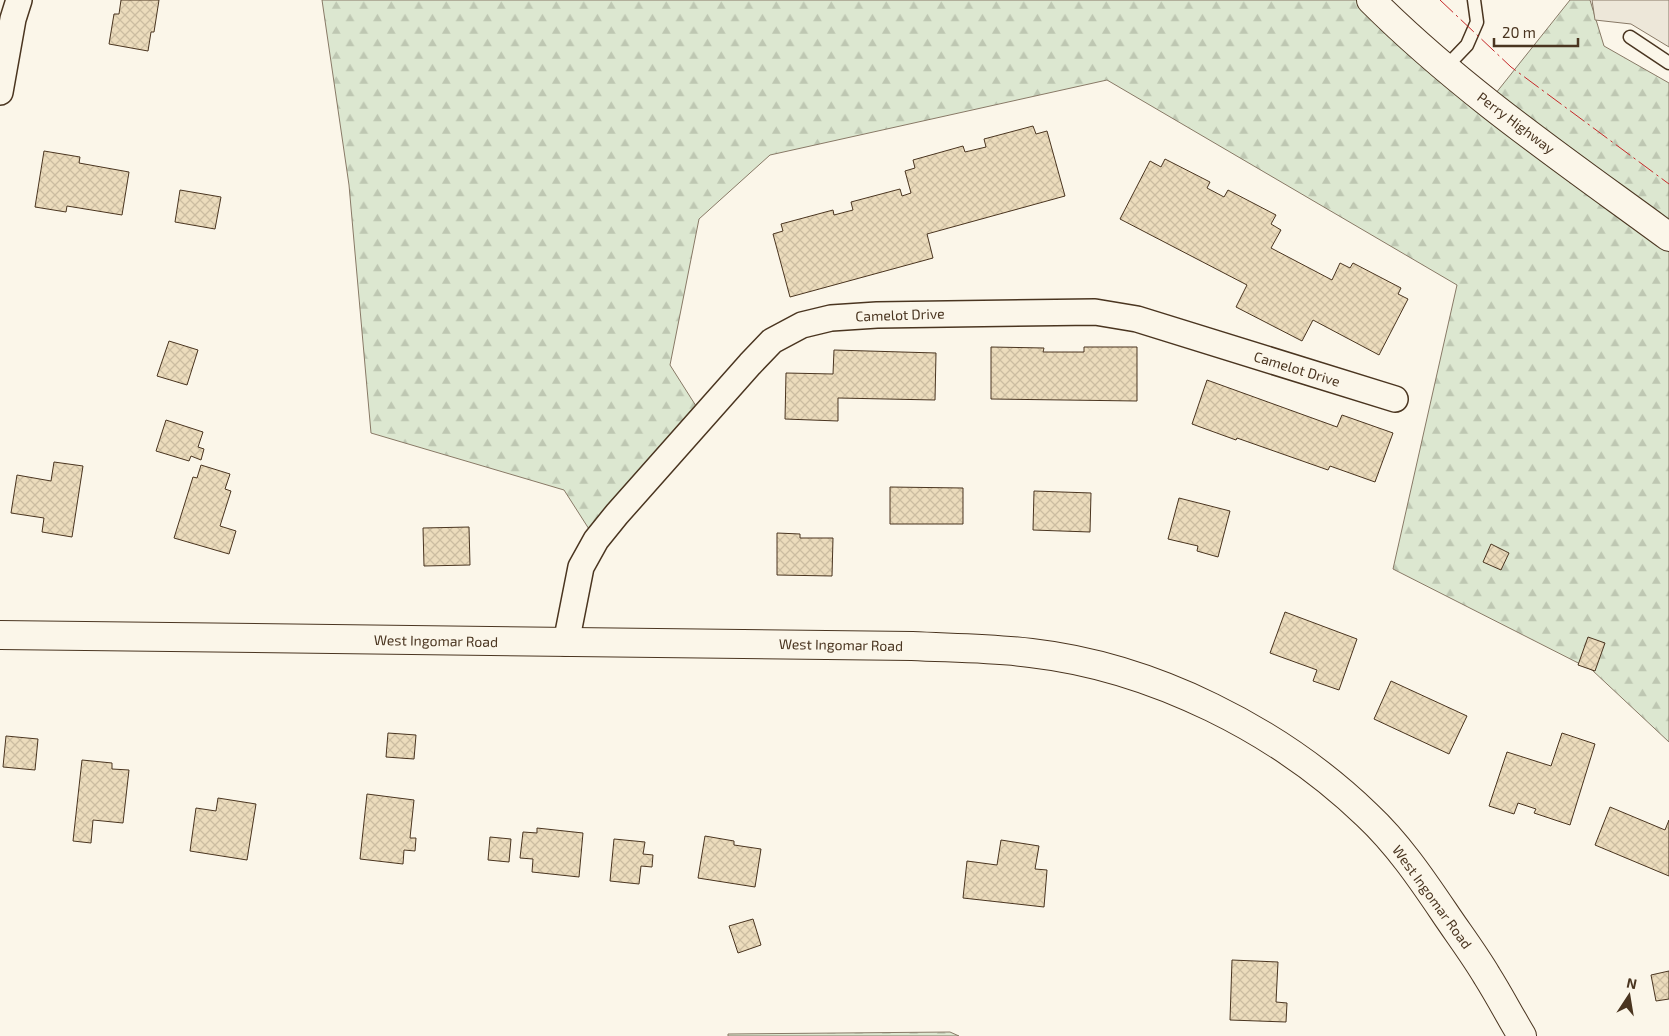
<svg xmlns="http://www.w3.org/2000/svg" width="1669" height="1036" font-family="'Exo 2',sans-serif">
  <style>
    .forest { fill: url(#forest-firs); stroke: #887966 }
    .parking { fill: #ede7d9; stroke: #887966 }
    .building { fill: url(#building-cross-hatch); stroke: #4a3520 }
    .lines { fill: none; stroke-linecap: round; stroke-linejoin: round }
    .lane-casing { stroke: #4a3520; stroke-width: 15 }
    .street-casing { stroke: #4a3520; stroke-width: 28 }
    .primary-casing { stroke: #4a3520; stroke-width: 30 }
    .lane { stroke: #fbf6e9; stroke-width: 12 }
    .street { stroke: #fbf6e9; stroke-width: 25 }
    .primary { stroke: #fbf6e9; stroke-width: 28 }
    .power { stroke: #c62828; stroke-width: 1; stroke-dasharray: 18 4 2.5 4; stroke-linecap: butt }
    .labels { text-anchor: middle; stroke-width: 4; stroke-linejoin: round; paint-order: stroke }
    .street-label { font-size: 14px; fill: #4a3520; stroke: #fbf6e9 }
  </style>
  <defs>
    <pattern id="forest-firs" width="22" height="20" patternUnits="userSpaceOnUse" patternTransform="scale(1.25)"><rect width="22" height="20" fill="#dce7d0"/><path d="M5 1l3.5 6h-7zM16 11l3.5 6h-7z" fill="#bec7b2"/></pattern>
    <pattern id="building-cross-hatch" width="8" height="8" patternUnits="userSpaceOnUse" patternTransform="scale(1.25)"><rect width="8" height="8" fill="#ecdcbc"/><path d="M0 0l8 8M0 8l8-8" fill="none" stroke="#ccbda1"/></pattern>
  </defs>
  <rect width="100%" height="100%" fill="#fbf6e9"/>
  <g class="forest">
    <path d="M322,0H1371L1488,103L1570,0H1590L1604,46L1669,83V742L1592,670L1393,569L1457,285L1107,80L770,155L699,219L670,365L703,417L596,540L564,490L371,433L349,185Z"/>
    <path d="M950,1032L959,1036H728V1034Z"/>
  </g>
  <path class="parking" d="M1592,0H1669V47L1631,24L1595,20Z"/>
  <g class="building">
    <path d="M121,0H159L154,32H151L148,51L109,44L114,14H119Z"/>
    <path d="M1033,126L1036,134L1047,131L1065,196L927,234L933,258L790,297L773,234L783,231L781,224L833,210L834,215L853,210L851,202L900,189L902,196L911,193L905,171L915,168L913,160L963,146L965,152L986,147L984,139Z"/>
    <path d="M44,151L80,157L79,163L129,172L122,215L67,206L66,212L35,207Z"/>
    <path d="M1165,159L1210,182L1207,188L1224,197L1228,190L1276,215L1271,224L1281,230L1271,248L1332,280L1340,263L1350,268L1353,263L1401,288L1398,294L1408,299L1379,355L1313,320L1302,341L1236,307L1247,285L1120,219L1150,161L1161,167Z"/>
    <path d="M180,190L221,197L215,229L175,222Z"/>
    <path d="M169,341L198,350L187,385L157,376Z"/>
    <path d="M991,347L1044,348L1043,352H1084V347H1137V401L991,399Z"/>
    <path d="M834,350L936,353L935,400L838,398V421L785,419L786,373L833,374Z"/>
    <path d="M1207,380L1337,427L1342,415L1393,433L1375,482L1330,466L1328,470L1237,438L1236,440L1192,424Z"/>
    <path d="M166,420L203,432L198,447L204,449L201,460L191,456L189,461L156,451Z"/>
    <path d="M54,462L83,466L72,537L42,532L44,518L11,513L17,475L51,481Z"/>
    <path d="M201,465L230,474L225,489L231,491L220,526L236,531L229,554L174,538L193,477L197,478Z"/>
    <path d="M890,487L963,488V524H890Z"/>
    <path d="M1034,491L1091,493L1090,532L1033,530Z"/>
    <path d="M1179,498L1230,511L1218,557L1197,551L1198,546L1168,539Z"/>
    <path d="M469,527L470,565L424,566L423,528Z"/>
    <path d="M777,533L800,534V538H833L832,576L777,575Z"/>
    <path d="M1491,544L1509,553L1501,570L1483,562Z"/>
    <path d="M1285,612L1357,639L1339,690L1313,681L1317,670L1270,653Z"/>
    <path d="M1588,637L1605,643L1595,671L1578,665Z"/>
    <path d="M1391,681L1467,716L1449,754L1374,719Z"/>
    <path d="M388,733L416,735L414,759L386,757Z"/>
    <path d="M1562,733L1595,744L1570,825L1534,813L1536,809L1518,803L1514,814L1489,806L1507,752L1551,766Z"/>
    <path d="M6,736L38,739L35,770L3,767Z"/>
    <path d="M82,760L112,763V769L129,770L123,823L93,820L91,843L73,841Z"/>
    <path d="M367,794L414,800L410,838H416L415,851L404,850L403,864L360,859Z"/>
    <path d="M218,798L256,804L247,860L190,851L196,808L216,811Z"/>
    <path d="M1610,807L1665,830L1669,820V876L1595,845Z"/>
    <path d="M537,828L583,833L579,877L532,872L533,859L520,858L523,832L537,833Z"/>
    <path d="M705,836L734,841V845L761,849L755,887L698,878Z"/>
    <path d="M490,837L511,839L509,862L488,860Z"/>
    <path d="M614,839L645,842L643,854L653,855L652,867L641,866L639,884L610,881Z"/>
    <path d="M1001,840L1039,846L1035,869L1047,870L1044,907L963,898L967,861L997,865Z"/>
    <path d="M753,919L761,945L738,953L729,926Z"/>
    <path d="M1232,960L1278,962L1276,1002L1287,1003L1286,1022L1230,1020Z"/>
    <path d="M1669,971V999L1656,1001L1651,975Z"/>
  </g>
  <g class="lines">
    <defs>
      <g id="lane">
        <path d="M1630,37L1669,63"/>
        <path d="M1445,68L1467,45L1477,22L1474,0"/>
      </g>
      <g id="street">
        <path d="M0,92L13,19L19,0"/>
        <path d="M566,643L581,567L596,540L617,514L750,364L772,341L802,325L831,318L877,315L1095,312L1137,319L1395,399"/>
      </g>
      <g id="primary">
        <path d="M1371,0C1461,90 1567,162 1669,237"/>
        <path d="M0,635L912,646C952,648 992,648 1031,653C1153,667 1279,730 1367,815C1397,843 1421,878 1444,912C1458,933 1474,954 1487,976C1499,995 1510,1016 1522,1036"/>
      </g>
    </defs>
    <use href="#lane" class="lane-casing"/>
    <use href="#street" class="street-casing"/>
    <use href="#primary" class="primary-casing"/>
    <use href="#lane" class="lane"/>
    <use href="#street" class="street"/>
    <use href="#primary" class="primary"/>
    <path class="power" d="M1440,0L1511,67L1669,184"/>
  </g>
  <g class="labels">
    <g class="street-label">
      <text transform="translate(1516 123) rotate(37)" y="5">Perry Highway</text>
      <text transform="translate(900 315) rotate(-2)" y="5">Camelot Drive</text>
      <text transform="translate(1297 369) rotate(17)" y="5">Camelot Drive</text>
      <text transform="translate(436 641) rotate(1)" y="5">West Ingomar Road</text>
      <text transform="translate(841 645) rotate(1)" y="5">West Ingomar Road</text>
      <text transform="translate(1432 897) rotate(54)" y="5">West Ingomar Road</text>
    </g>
  </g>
  <g transform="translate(1629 996) rotate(12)" stroke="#fbf6e9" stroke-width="4" paint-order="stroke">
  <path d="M0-4L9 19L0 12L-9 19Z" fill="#4a3520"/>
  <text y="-8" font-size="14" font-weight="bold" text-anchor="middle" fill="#4a3520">N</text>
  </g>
  <path d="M1494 38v8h84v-8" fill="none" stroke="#4a3520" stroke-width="2.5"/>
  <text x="1502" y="38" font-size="15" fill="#4a3520" stroke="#fbf6e9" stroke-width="4" paint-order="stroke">20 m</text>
</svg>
